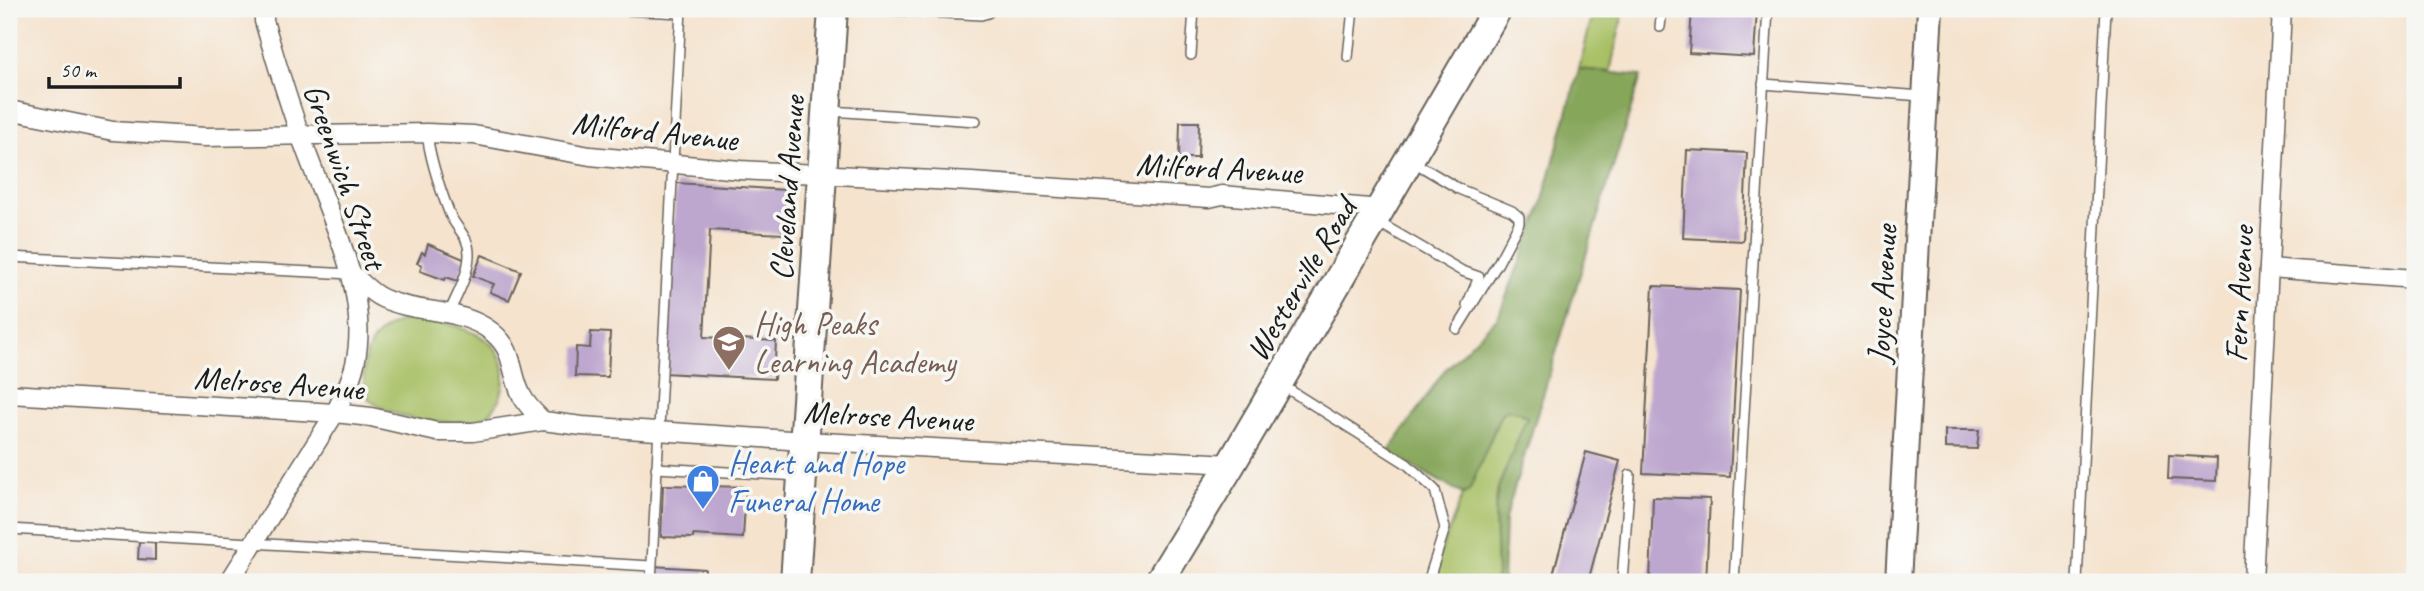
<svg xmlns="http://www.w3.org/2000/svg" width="2424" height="591" font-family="Caveat,sans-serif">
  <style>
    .green { fill: #a8c065; stroke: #626e40; stroke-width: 2 }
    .forest { fill: #86a65a; stroke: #51613b; stroke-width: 2 }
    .building { fill: #bea7cf }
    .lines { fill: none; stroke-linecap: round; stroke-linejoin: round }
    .lane-casing { stroke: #68625a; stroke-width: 12 }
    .street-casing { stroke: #68625a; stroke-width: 21 }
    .secondary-casing { stroke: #68625a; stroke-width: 28 }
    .primary-casing { stroke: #68625a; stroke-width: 32 }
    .lane { stroke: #fff; stroke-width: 9 }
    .street { stroke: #fff; stroke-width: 18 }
    .secondary { stroke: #fff; stroke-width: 24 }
    .primary { stroke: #fff; stroke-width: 28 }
    .labels { text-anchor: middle; stroke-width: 7; stroke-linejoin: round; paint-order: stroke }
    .street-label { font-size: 33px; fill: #1c1c1c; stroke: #f6f6f2 }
    .education-label { font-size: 33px; fill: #785e54; stroke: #f6f6f2; text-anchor: start }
    .shop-label { font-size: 33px; fill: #366cbe; stroke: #f6f6f2; text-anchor: start }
  </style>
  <rect width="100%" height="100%" fill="#f6f6f2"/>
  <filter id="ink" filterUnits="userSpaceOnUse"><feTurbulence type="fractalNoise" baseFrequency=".0143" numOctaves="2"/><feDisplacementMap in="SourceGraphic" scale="14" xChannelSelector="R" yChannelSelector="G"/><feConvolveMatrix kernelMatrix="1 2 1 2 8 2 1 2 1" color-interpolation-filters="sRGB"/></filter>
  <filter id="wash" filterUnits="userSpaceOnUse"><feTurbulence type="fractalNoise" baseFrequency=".00686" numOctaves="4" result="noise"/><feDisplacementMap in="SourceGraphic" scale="28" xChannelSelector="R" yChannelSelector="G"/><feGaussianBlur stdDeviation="1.57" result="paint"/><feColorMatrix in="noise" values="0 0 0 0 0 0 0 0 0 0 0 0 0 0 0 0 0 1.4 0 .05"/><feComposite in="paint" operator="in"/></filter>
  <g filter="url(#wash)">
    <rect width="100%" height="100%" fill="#f5e3ce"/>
    <g class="green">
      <path d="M1594,9H1624L1610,72L1579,69Z"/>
      <path d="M419,318C458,326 513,334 503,387C501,399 494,412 483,418C476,422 465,422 457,422C424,424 396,418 369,400C353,359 374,320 419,318Z"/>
      <path d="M1506,410L1519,412L1528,417L1498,488L1495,511L1497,575L1495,582H1429L1463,494L1469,491L1501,414Z"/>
    </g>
    <path class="forest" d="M1579,69L1641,76L1505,519L1503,582H1495L1497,575L1495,511L1498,488L1527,417L1519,412L1507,410L1501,414L1469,491L1463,494L1388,453L1444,371L1498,317L1539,214Z"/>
    <g id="blocks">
      <g class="building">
        <path d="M1692,9H1757L1754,57L1689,53Z"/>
        <path d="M1180,122H1199L1198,158H1179Z"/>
        <path d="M1687,150L1747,153L1743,241L1683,238Z"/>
        <path d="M676,183L786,190L783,234L710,230L704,337L776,341L774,379L664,373Z"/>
        <path d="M428,244L466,260L458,281L446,277L445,280L420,271L422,265L417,263L422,252L425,254Z"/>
        <path d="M482,255L521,271L509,300L490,292L494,284L473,276Z"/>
        <path d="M1653,286L1740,290L1730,477L1643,473Z"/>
        <path d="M591,332L610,333L608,377L575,376L576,347L590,348Z"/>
        <path d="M1945,430H1979L1977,449L1945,448Z"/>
        <path d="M1586,452L1620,461L1588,582H1551Z"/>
        <path d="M2169,455L2217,458L2216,481L2168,479Z"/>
        <path d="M663,485L746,487L743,538L693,535V538L661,537Z"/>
        <path d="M1653,497L1710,499L1706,582H1650Z"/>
        <path d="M139,541L155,542V560L138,559Z"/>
        <path d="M651,566L705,569L704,582H651Z"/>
      </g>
    </g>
  </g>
  <g filter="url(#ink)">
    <use href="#blocks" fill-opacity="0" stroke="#68625a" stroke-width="2"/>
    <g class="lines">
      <defs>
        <g id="lane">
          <path d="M604,9L681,13"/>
          <path d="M870,9L981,15L988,13L989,9"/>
          <path d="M1660,27L1662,9"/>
          <path d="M1191,55L1194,9"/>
          <path d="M1348,57L1353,9"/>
          <path d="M1763,84L1922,96"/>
          <path d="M831,111L976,121"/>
          <path d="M427,133C430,160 439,186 449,212C455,229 470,235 469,256C468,276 457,295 449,313"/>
          <path d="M1412,161L1459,189L1512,211L1519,217V223L1498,263L1457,329"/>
          <path d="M1376,221L1462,271L1479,277L1467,305"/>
          <path d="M9,257L352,274"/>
          <path d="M1280,384L1407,464L1435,490L1445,528L1428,582"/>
          <path d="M656,468L800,476"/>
          <path d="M9,529L651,566"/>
          <path d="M651,582L681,9"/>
          <path d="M1622,582L1630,475"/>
          <path d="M1734,582L1768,9"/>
          <path d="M2077,582L2106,9"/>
        </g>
        <g id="street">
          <path d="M9,110L113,131L205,137L427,133L474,135L590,156L740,170L972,182L1209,198L1222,195L1381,209"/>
          <path d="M2269,268L2415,279"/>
          <path d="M352,274C361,282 371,293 382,298C414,313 454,308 485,327C517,347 508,369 522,396C527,406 535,413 543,421"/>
          <path d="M9,394L335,413L371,417L437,432H473L543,421L582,426L804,441L1231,464"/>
          <path d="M229,582L335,413C343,397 351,381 355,364C371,293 329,214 305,148C289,106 277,64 264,21V9"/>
          <path d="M2253,582L2282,9"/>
        </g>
        <path id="secondary" d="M1898,582L1930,9"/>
        <g id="primary">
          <path d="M795,582L833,9"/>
          <path d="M1159,582L1231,464L1497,9"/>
        </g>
      </defs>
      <use href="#lane" class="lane-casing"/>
      <use href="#street" class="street-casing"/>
      <use href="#secondary" class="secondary-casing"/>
      <use href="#primary" class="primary-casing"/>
      <use href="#lane" class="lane"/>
      <use href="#street" class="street"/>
      <use href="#secondary" class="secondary"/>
      <use href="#primary" class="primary"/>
    </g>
  </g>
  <defs>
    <symbol id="school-pin" viewBox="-11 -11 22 30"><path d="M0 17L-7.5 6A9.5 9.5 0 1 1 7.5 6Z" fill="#8d6e63" stroke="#f6f6f2"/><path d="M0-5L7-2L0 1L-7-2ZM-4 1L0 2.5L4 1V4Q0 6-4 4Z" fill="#fff"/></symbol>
    <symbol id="shop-pin" viewBox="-11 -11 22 30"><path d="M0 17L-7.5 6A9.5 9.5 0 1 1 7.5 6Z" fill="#3f7fe0" stroke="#f6f6f2"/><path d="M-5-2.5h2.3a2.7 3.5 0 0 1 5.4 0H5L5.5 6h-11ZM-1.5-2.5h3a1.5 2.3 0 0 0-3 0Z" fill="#fff"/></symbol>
  </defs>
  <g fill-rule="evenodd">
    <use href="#school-pin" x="710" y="323" width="38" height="52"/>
    <use href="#shop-pin" x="684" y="462" width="38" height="52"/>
  </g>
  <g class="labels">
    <g class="street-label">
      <text transform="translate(655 130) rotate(6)" y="12">Milford Avenue</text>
      <text transform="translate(1219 167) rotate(3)" y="12">Milford Avenue</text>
      <text transform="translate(346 176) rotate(71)" y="12">Greenwich Street</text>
      <text transform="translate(786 188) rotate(-86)" y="12">Cleveland Avenue</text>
      <text transform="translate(1300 279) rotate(-59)" y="12">Westerville Road</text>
      <text transform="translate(1881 294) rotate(-87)" y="12">Joyce Avenue</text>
      <text transform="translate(2238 294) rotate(-87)" y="12">Fern Avenue</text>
      <text transform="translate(279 382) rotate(4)" y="12">Melrose Avenue</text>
      <text transform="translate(888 415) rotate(3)" y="12">Melrose Avenue</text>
    </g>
    <g class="education-label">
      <text x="754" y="335">High Peaks<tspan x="754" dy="38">Learning Academy</tspan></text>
    </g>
    <g class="shop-label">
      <text x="728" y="474">Heart and Hope<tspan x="728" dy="38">Funeral Home</tspan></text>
    </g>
  </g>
  <rect width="2424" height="591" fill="none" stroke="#f6f6f2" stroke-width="35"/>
  <path d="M49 77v10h131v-10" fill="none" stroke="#1c1c1c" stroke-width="3.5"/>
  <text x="60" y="77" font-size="21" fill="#1c1c1c" stroke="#f6f6f2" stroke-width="5" paint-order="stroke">50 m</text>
</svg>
